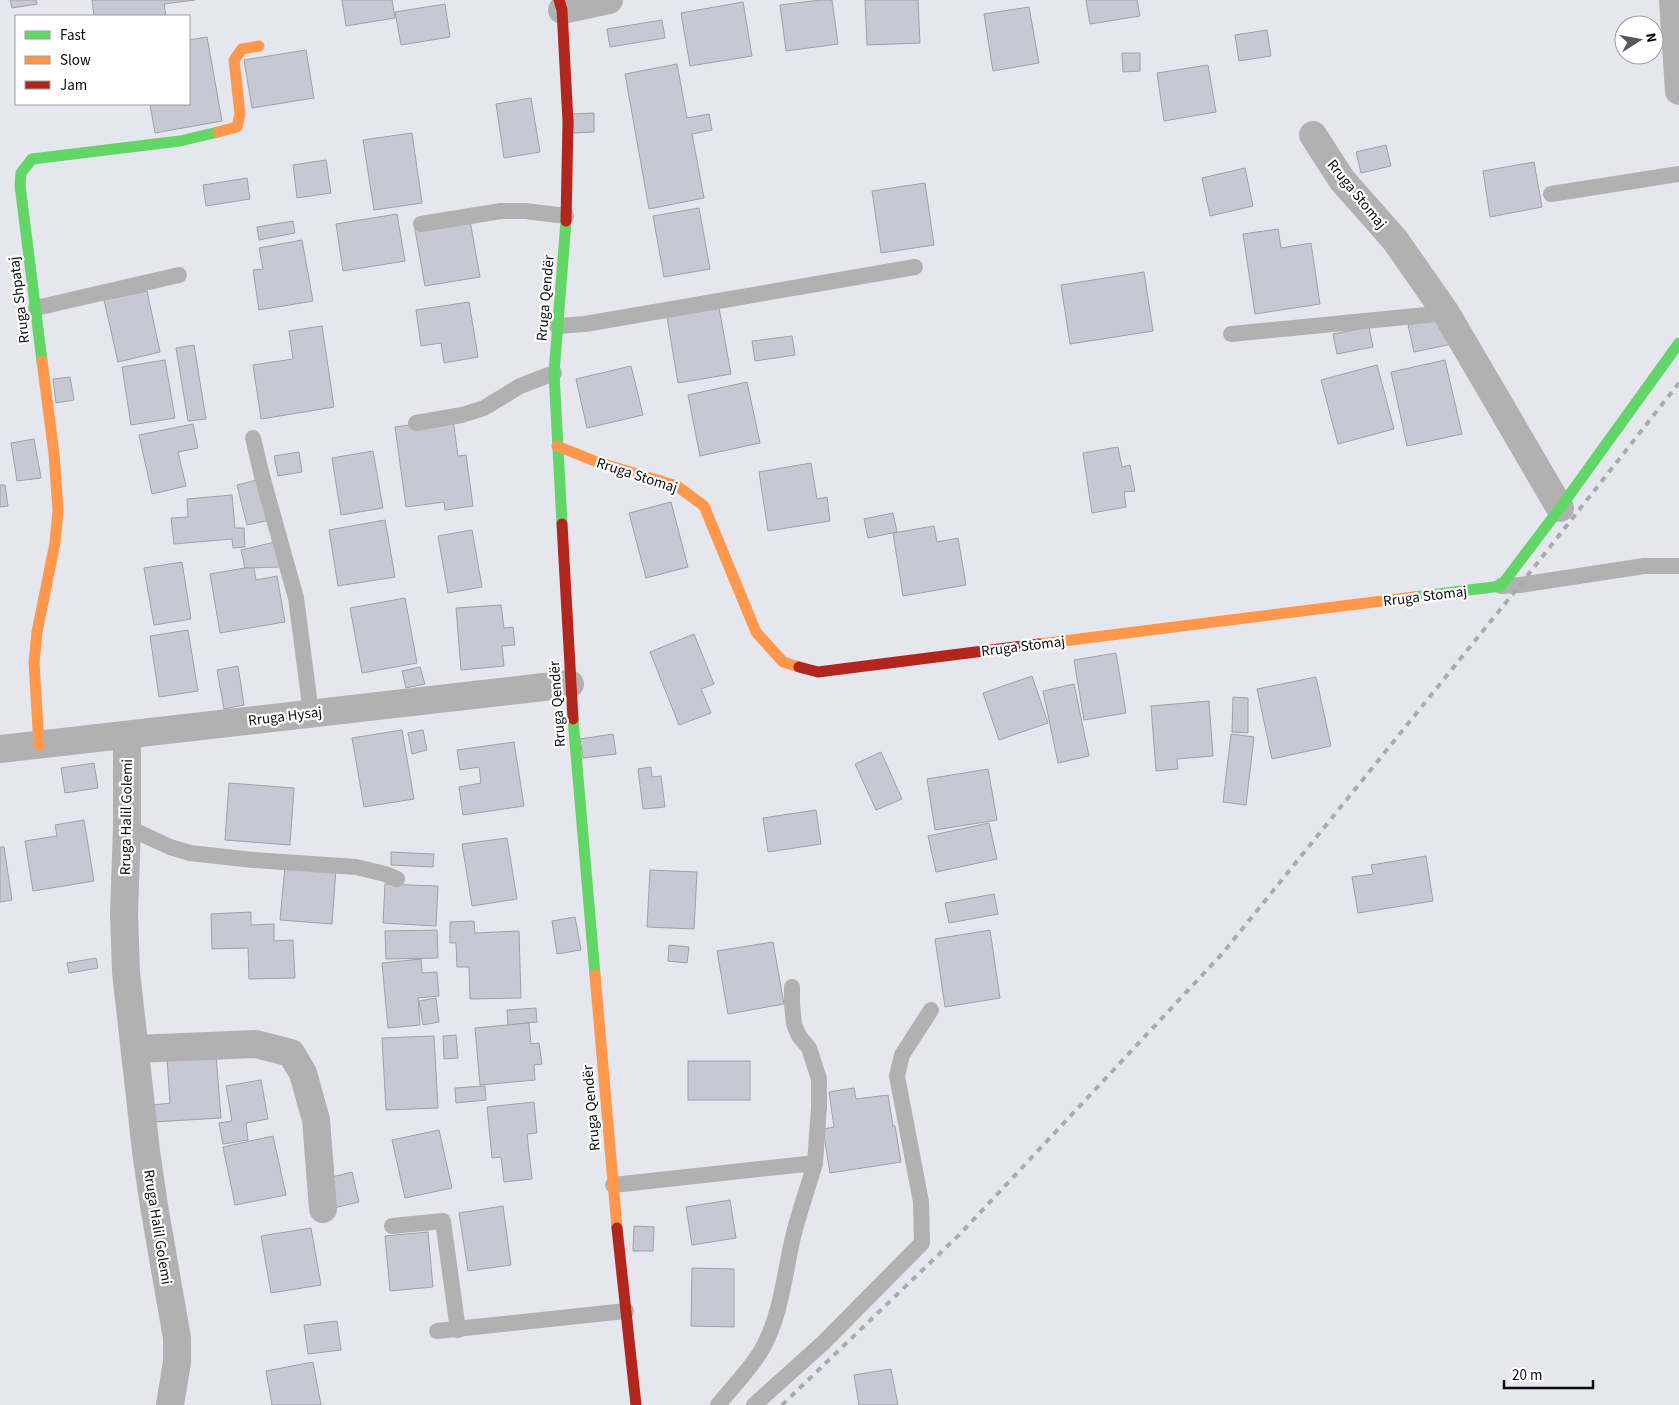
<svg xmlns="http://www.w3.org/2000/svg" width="1679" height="1405" font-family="'Source Sans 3',sans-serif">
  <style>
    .building { fill: #c6c9d3; stroke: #a0a1a6 }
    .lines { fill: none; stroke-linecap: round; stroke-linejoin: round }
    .lane { stroke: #b2b1b2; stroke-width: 16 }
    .street { stroke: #b2b1b2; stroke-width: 28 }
    .fast { stroke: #63d668; stroke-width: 11 }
    .slow { stroke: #ff974d; stroke-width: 11 }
    .jam { stroke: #b3261e; stroke-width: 11 }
    .rail { stroke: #aaabad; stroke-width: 4; stroke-dasharray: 6 6; stroke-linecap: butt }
    .labels { text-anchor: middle; stroke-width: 4.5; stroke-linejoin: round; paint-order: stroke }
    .street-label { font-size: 15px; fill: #0a0b0f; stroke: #fff }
  </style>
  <rect width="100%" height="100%" fill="#e6e7ee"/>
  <g class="building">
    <path d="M10,0H36L37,4L12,8Z"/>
    <path d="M92,0H195L164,4L166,16H94Z"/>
    <path d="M342,0H392L395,18L346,26Z"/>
    <path d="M820,0H832L838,44L786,51L780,5Z"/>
    <path d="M865,0H918L920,43L867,45Z"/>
    <path d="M1086,0H1137L1140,16L1090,24Z"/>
    <path d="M743,2L752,56L690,66L681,13Z"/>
    <path d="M445,4L450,37L401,45L395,12Z"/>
    <path d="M1029,7L1039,63L993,71L984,14Z"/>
    <path d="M662,20L665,38L610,47L607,29Z"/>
    <path d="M1267,30L1271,56L1239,61L1235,35Z"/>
    <path d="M207,37L222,121L155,133L150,104H189V40Z"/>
    <path d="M306,50L314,98L252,108L244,60Z"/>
    <path d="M1122,53H1140V71L1123,72Z"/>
    <path d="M677,64L687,118L709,114L712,130L692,134L704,198L649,209L625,74Z"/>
    <path d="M1208,65L1216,112L1164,121L1157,73Z"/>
    <path d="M531,98L540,152L504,158L496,104Z"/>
    <path d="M594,113V132L574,133L573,114Z"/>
    <path d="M412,133L422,203L374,210L363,140Z"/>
    <path d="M1386,145L1391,166L1361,173L1356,152Z"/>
    <path d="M326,160L331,193L297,198L293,165Z"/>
    <path d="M1534,162L1542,207L1490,217L1483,171Z"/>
    <path d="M1245,168L1253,206L1210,216L1202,178Z"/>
    <path d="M247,178L250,199L206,206L203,185Z"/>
    <path d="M925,183L934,245L881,253L872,191Z"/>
    <path d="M699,208L710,269L664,277L653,216Z"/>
    <path d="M397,214L405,261L343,271L336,224Z"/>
    <path d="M469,215L480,277L425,286L414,224Z"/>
    <path d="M293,221L295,233L259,240L257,227Z"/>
    <path d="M1278,229L1281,248L1311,243L1320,304L1255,314L1243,234Z"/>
    <path d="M302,240L313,301L259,310L253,270L263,269L259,248Z"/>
    <path d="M1144,272L1153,331L1070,344L1061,285Z"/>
    <path d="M147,291L160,352L118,362L104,300Z"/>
    <path d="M469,302L478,357L444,363L441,343L421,346L416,310Z"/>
    <path d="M718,302L731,374L678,383L666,311Z"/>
    <path d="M1445,317L1452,344L1414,352L1408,325Z"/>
    <path d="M322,326L334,407L261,419L253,365L293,359L289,331Z"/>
    <path d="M1369,327L1373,347L1337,354L1333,334Z"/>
    <path d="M792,336L795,355L755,361L752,341Z"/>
    <path d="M194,345L206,419L188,421L176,348Z"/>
    <path d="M165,360L175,418L131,425L122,367Z"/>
    <path d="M1445,360L1462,434L1407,446L1391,372Z"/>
    <path d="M1377,365L1394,429L1338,444L1321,380Z"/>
    <path d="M631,366L643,415L587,428L576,379Z"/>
    <path d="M70,377L74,400L56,403L53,379Z"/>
    <path d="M747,382L760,443L700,456L688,395Z"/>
    <path d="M453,419L458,456L466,455L473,506L445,510L444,502L406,507L395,427Z"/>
    <path d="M193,424L198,448L178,452L186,486L152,494L139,435Z"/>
    <path d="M34,439L41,478L17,481L11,443Z"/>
    <path d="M1118,447L1122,467L1130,465L1135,491L1124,492L1126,507L1092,513L1083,453Z"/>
    <path d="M373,451L383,508L341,515L332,458Z"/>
    <path d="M299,452L302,472L278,476L274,456Z"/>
    <path d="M811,463L817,499L827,497L830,521L768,531L759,472Z"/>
    <path d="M261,479L271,520L247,525L237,485Z"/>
    <path d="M0,485H5L8,506L0,507Z"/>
    <path d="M232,495L235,528H244L245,547L233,548L232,539L174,544L171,518L188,517L187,499Z"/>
    <path d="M671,502L688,567L646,578L629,513Z"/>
    <path d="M893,513L897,532L868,538L864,519Z"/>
    <path d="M385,520L395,577L338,586L329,530Z"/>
    <path d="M934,526L937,542L958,538L966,585L903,596L893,533Z"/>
    <path d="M472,530L482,587L448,593L438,536Z"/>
    <path d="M275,542L280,567L245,568L241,550Z"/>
    <path d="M182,562L191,619L154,625L144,568Z"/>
    <path d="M245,568H254L256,580L277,576L285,622L220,633L210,574Z"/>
    <path d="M405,598L417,663L362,673L350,608Z"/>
    <path d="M501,605L504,628L513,627L515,645L502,646L504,666L461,670L456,608Z"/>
    <path d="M188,630L198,691L159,697L150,636Z"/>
    <path d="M694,634L714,684L701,689L711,713L679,725L650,652Z"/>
    <path d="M1116,653L1126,713L1084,720L1074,660Z"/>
    <path d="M238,666L244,705L224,709L217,670Z"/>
    <path d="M420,667L425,684L406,688L402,671Z"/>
    <path d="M1032,676L1048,723L999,740L983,693Z"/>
    <path d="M1316,677L1331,746L1272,759L1257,689Z"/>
    <path d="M1074,684L1089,756L1058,763L1043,691Z"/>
    <path d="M1233,697L1248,698V733L1232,732Z"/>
    <path d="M1209,701L1213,756L1177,759L1178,769L1156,771L1151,706Z"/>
    <path d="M402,730L414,799L364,807L352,738Z"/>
    <path d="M423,730L427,750L412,754L408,733Z"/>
    <path d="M613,734L616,754L583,758L580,739Z"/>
    <path d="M1231,734L1254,737L1246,805L1223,802Z"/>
    <path d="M514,742L524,806L463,815L459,787L481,783L479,767L460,770L457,750Z"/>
    <path d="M881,752L902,799L876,810L855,764Z"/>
    <path d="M94,763L98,788L65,793L61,768Z"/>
    <path d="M651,767L652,777L661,776L665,807L643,809L638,769Z"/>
    <path d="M988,769L997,820L935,830L927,779Z"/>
    <path d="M229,783L294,788L290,845L225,840Z"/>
    <path d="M816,810L821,844L768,852L763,818Z"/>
    <path d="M84,820L94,881L33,891L25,841L57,836L55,825Z"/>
    <path d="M989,823L997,859L936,872L928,836Z"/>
    <path d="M507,838L517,899L472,906L462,844Z"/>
    <path d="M0,847H4L12,900L0,902Z"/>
    <path d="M391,852L434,854L433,867L391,865Z"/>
    <path d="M1426,856L1433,901L1358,913L1352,877L1373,874L1371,865Z"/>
    <path d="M285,866L336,869L332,924L280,920Z"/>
    <path d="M650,870L697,872L694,929L647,927Z"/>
    <path d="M385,884L438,886L436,926L383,923Z"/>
    <path d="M994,894L998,914L949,923L945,903Z"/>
    <path d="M251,912V925L274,924V941L293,940L295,978L249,979L248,948L212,949L211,914Z"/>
    <path d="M575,917L581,950L557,954L552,921Z"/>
    <path d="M474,921L475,933L519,931L521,998L470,999L469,967H457L456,943H450V922Z"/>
    <path d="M437,930L438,958L386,959L385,931Z"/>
    <path d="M990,930L1000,998L945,1007L935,939Z"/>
    <path d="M773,942L784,1004L728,1014L717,951Z"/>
    <path d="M669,945L689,947L687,963L668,961Z"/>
    <path d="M96,958L98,968L69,973L67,963Z"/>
    <path d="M421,959L422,973L437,972L439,996L418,998L420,1025L388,1028L382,963Z"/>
    <path d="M436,998L439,1022L423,1025L419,1001Z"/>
    <path d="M536,1008L537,1022L508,1025L507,1010Z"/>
    <path d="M529,1023L531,1044L539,1043L542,1064L534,1065L535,1080L480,1085L475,1028Z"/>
    <path d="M456,1035L458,1058L444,1059L443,1036Z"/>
    <path d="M434,1036L438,1108L386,1110L382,1038Z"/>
    <path d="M216,1055L221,1118L153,1122V1105L170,1103L167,1058Z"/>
    <rect x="688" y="1061" width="62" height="39"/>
    <path d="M261,1080L268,1119L246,1123L248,1140L223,1144L219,1123L232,1121L226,1086Z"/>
    <path d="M485,1086L486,1100L456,1103L455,1088Z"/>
    <path d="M854,1088L856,1099L888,1095L893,1126H895L901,1162L830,1173L823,1129L834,1127L829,1092Z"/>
    <path d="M534,1102L537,1133L527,1134L532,1179L504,1182L501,1157L492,1158L487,1107Z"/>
    <path d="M439,1130L452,1188L405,1198L392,1140Z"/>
    <path d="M273,1136L286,1195L235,1205L223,1147Z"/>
    <path d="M352,1172L359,1202L330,1209L324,1179Z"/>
    <path d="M730,1200L736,1238L692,1245L686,1207Z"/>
    <path d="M503,1206L511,1265L468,1271L459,1213Z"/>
    <path d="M634,1226L654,1227L653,1251H633Z"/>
    <path d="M311,1228L321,1285L271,1293L261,1236Z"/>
    <path d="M428,1232L433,1287L390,1291L385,1236Z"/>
    <path d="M692,1268L734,1269V1327L691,1326Z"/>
    <path d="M337,1321L341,1350L308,1354L304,1325Z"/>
    <path d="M313,1362L321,1405H272L266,1371Z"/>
    <path d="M891,1369L898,1405H859L854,1375Z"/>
  </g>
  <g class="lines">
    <g class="lane">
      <path d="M1551,194L1679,174"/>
      <path d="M421,224L501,211H525L566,216"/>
      <path d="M36,308L179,275"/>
      <path d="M557,326L585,324L915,267"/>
      <path d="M1231,334L1446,313"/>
      <path d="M416,423L462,415L484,408L520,386L554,373"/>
      <path d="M253,438L262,476L296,598L311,713"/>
      <path d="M1501,586L1520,585L1644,566H1679"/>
      <path d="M127,827L170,847L190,853L253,860L356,867L385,874L397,879"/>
      <path d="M613,1185L815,1163L819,1107V1079L809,1048L799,1036L794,1024L792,1004V987"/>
      <path d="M392,1226L443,1221L458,1330"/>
      <path d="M437,1331L626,1311"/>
      <path d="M718,1405C732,1387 749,1371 761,1351C781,1317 784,1276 793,1237C799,1212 808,1188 815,1163"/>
      <path d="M754,1405L823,1343L922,1243L921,1202L897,1076L902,1055L931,1010"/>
    </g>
    <g class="street">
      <path d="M1673,0L1679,91"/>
      <path d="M562,10L609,0"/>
      <path d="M1313,135L1342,180L1395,240L1446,313L1560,508"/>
      <path d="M127,735V827L124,914L126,972L146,1151L154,1206L177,1338V1362L170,1405"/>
      <path d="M0,749L570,684"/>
      <path d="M135,1049L256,1044L291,1053L303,1073L316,1120L323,1209"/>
    </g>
    <g class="fast">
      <path d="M42,361L20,185L21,173L32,159L180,141L218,132"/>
      <path d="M562,524L554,373L566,221"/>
      <path d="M1414,597L1501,586L1560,508L1679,343"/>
      <path d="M573,719L595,975"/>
    </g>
    <g class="slow">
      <path d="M218,132L237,127L240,114L234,60L242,49L259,46"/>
      <path d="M557,446L597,462L677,486L704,506L756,632L783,662L799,667"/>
      <path d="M1039,644L1414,597"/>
      <path d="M39,745L34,662L37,632L55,543L58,510L54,454L42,361"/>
      <path d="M595,975L617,1228"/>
    </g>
    <g class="jam">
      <path d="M559,0L562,10L568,122L566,221"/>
      <path d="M562,524L573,719"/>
      <path d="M799,667L818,672L1039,644"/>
      <path d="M617,1228L636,1405"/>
    </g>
    <path class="rail" d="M782,1405L960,1234L1222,954L1520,585L1679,383"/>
  </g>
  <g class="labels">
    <g class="street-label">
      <text transform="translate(1357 194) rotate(51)" y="5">Rruga Stomaj</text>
      <text transform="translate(545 298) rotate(-85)" y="5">Rruga Qendër</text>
      <text transform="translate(19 300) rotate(-97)" y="5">Rruga Shpataj</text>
      <text transform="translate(637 475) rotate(18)" y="5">Rruga Stomaj</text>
      <text transform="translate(1425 596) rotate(-7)" y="5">Rruga Stomaj</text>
      <text transform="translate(1023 646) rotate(-7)" y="5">Rruga Stomaj</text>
      <text transform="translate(557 704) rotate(-94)" y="5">Rruga Qendër</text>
      <text transform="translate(285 716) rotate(-7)" y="5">Rruga Hysaj</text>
      <text transform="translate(126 817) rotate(-89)" y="5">Rruga Halil Golemi</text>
      <text transform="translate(591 1108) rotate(-95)" y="5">Rruga Qendër</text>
      <text transform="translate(158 1227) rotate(81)" y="5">Rruga Halil Golemi</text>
    </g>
  </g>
  <rect x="15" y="15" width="175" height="90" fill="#ffffff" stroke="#9d9d9f"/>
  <rect x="25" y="31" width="25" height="8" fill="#63d668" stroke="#9d9d9f"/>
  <text x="60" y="40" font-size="15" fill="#0a0b0f">Fast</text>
  <rect x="25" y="56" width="25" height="8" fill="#ff974d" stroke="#9d9d9f"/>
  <text x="60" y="65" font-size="15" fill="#0a0b0f">Slow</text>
  <rect x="25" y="81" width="25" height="8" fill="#b3261e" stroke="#9d9d9f"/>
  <text x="60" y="90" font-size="15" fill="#0a0b0f">Jam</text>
  <g transform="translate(1639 40) rotate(79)"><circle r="24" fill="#ffffff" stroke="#9d9d9f"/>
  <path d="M0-4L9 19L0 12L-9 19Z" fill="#57585d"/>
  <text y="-8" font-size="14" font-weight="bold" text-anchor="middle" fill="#0a0b0f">N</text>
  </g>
  <path d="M1504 1380v8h89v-8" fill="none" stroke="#0a0b0f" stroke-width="2.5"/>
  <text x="1512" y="1380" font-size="15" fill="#0a0b0f" stroke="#ffffff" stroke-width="4" paint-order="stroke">20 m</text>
</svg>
